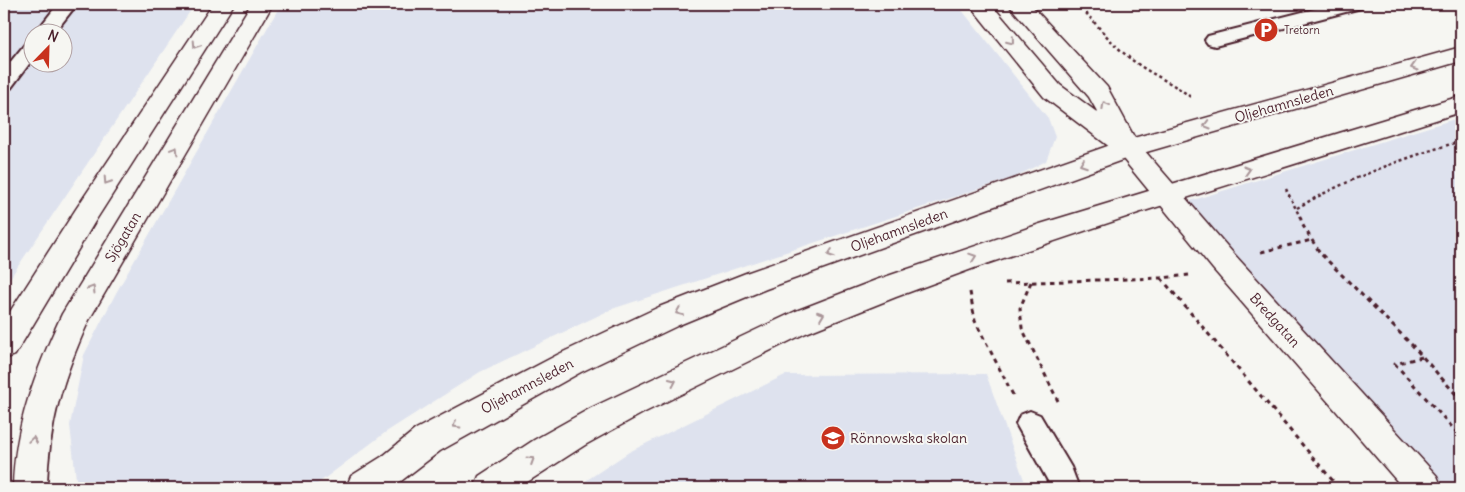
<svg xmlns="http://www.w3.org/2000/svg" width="1465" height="492" font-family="Delius,sans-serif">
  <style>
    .built { fill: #dee2ee; fill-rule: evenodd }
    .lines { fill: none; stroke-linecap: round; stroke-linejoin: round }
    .service-casing { stroke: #4a1f2b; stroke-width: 4 }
    .minor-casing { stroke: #4a1f2b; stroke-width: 3 }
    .tertiary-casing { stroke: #4a1f2b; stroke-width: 3 }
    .trunk-casing { stroke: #4a1f2b; stroke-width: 3 }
    .path-far1 { stroke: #4a1f2b; stroke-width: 2.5; stroke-dasharray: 3 3; stroke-linecap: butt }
    .path { stroke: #4a1f2b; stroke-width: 3; stroke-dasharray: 4.5 4.5; stroke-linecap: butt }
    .service { fill: #f6f6f2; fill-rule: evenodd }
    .minor { fill: #f6f6f2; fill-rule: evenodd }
    .tertiary { fill: #f6f6f2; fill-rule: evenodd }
    .trunk { fill: #f6f6f2; fill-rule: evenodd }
    .oneway { stroke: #a99598 }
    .labels { text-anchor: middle; stroke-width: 4; stroke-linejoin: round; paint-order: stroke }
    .far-poi-label { font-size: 11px; fill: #4a1f2b; stroke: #f6f6f2; text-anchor: start }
    .street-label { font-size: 14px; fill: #4a1f2b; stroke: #f6f6f2 }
    .poi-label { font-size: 14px; fill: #4a1f2b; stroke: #f6f6f2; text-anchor: start }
  </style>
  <rect width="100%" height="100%" fill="#f6f6f2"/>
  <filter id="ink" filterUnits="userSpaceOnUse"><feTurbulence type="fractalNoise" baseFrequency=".02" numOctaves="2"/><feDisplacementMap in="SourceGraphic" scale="10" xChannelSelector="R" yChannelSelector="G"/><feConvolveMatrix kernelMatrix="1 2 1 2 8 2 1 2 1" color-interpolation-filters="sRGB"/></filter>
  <g filter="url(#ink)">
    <g class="built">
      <path d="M4,4H195L4,287ZM32,32H62V62H32Z"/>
      <path d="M281,4H957L1048,118L1055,137L1046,161L1015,177L612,309L480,372L386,432L312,488H77L70,425L84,355L116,293Z"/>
      <path d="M1461,117V488H1446L1187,202Z"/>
      <path d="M986,374L1027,488H575L629,452L785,375Z"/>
    </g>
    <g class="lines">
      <defs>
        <g id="service">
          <path d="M58,4H77L55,32H36Z"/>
          <path d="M1334,4H1364L1361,8L1215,46L1208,44L1205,40L1208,36Z"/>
          <path d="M32,42V60L11,88L4,90V70L25,44Z"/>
          <path d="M1030,411L1040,415L1071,467L1079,488H1049L1048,481L1016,424L1020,415Z"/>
        </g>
        <path id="minor" d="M969,4H991L1060,85L1098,113L1089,97L1008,4H1030L1107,87L1140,148L1137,154L1128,157L1119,154L1044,97Z"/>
        <path id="tertiary" d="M1128,139L1137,142L1233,253L1437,476L1442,488H1403L1213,269L1119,154L1116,148L1119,142Z"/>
        <g id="trunk">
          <path d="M213,4H234L94,223L15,355L4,359V321L76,209Z"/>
          <path d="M251,4H273L89,320C62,380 49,422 47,488H13C14,426 36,370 62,314Z"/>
          <path d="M1461,47V61L1136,155L766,289L679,325L581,372L440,451L392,488H346L351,476L383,456L416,429L559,354L659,307L746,273L1119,142Z"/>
          <path d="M1461,96V112L1141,212L977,267L896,297L806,333L643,413L585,445L518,488H474L479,476L534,440L591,408L796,311L876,280L1040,224Z"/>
        </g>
      </defs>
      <use href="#service" class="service-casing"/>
      <use href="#minor" class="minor-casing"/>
      <use href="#tertiary" class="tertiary-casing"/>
      <use href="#trunk" class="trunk-casing"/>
      <g class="path-far1">
        <path d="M1078,4C1098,26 1117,51 1142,67C1159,78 1176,85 1192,98"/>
        <path d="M1286,189L1300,217"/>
        <path d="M1297,208C1349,178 1404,158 1461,141"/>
      </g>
      <g class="path">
        <path d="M1300,216L1302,224L1320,253L1412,345L1461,400"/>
        <path d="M1261,252L1312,240"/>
        <path d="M1161,278L1339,488"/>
        <path d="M1031,282L1020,308L1022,328L1058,401"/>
        <path d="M1005,283L1161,278L1189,275"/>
        <path d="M970,292L975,321L1013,395"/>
        <path d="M1422,357L1395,364L1461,437"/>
      </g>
      <use href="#service" class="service"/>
      <use href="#minor" class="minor"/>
      <use href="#tertiary" class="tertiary"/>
      <use href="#trunk" class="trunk"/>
    </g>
    <defs><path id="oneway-chevron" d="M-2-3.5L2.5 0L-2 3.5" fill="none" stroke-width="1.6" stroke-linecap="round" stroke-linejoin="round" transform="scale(1.25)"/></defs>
    <g class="oneway">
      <use href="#oneway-chevron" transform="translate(1011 41) rotate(51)"/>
      <use href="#oneway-chevron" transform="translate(196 45) rotate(123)"/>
      <use href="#oneway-chevron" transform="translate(1414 67) rotate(164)"/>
      <use href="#oneway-chevron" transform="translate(1105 105) rotate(-119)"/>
      <use href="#oneway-chevron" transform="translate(1207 125) rotate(164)"/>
      <use href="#oneway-chevron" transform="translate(175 150) rotate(-59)"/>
      <use href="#oneway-chevron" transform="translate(1083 164) rotate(160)"/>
      <use href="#oneway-chevron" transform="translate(1247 170) rotate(-17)"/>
      <use href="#oneway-chevron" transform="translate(107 181) rotate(123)"/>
      <use href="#oneway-chevron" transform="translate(831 254) rotate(160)"/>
      <use href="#oneway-chevron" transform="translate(973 257) rotate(-19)"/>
      <use href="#oneway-chevron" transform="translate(92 289) rotate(-59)"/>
      <use href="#oneway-chevron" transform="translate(679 312) rotate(158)"/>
      <use href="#oneway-chevron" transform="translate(821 315) rotate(-21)"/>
      <use href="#oneway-chevron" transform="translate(673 382) rotate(-25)"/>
      <use href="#oneway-chevron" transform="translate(456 425) rotate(150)"/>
      <use href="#oneway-chevron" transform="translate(33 440) rotate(-82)"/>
      <use href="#oneway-chevron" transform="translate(531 460) rotate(-32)"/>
    </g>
  </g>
  <defs>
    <symbol id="parking-disc" viewBox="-11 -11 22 22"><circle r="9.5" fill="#c8321e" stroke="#f6f6f2"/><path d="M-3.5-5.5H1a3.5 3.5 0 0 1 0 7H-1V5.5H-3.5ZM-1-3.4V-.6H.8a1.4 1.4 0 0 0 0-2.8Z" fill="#fff"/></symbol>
    <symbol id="school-disc" viewBox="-11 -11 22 22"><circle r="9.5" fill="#c8321e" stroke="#f6f6f2"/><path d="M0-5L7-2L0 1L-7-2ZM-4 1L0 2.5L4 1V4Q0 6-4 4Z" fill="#fff"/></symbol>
  </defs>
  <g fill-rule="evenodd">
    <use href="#parking-disc" x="1252" y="16" width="28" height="28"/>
    <use href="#school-disc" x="819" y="424" width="28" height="28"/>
  </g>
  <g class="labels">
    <g class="far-poi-label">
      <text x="1284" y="34">Tretorn</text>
    </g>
    <g class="street-label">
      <text transform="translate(1284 104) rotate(-16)" y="5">Oljehamnsleden</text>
      <text transform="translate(899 230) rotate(-20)" y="5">Oljehamnsleden</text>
      <text transform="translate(123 237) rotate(-59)" y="5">Sjögatan</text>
      <text transform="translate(1275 320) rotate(48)" y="5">Bredgatan</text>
      <text transform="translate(527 386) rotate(-28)" y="5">Oljehamnsleden</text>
    </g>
    <g class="poi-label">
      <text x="850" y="443">Rönnowska skolan</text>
    </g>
  </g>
  <rect width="1465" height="492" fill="none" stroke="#f6f6f2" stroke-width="20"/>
  <rect x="10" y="10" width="1445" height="472" fill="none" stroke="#4a1f2b" stroke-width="2" filter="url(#ink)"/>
  <g transform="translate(48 48) rotate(23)"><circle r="24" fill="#f6f6f2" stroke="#b1a0a2"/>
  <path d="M0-4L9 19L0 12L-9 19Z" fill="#c8321e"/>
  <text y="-8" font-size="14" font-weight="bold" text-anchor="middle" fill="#4a1f2b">N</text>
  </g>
</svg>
